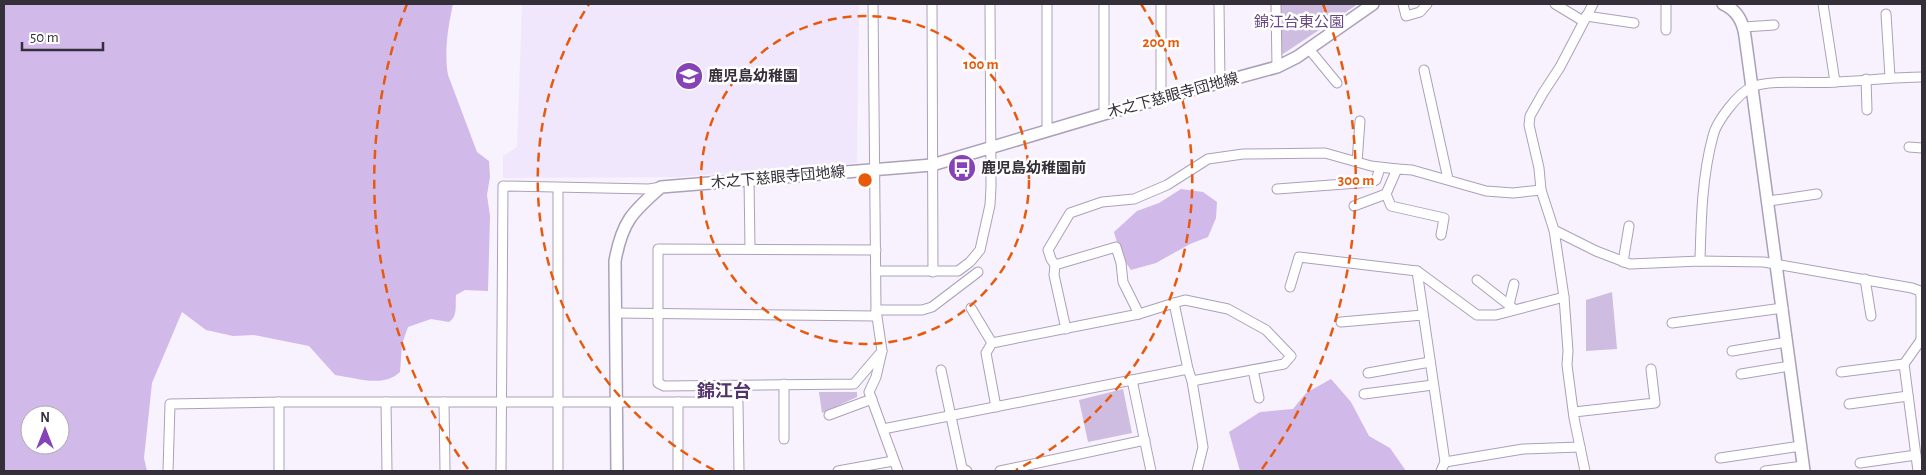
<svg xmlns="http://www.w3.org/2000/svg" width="1926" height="475" font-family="'Alegreya Sans','Noto Sans JP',sans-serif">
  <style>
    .built { fill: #f1e7fc }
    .green { fill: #cebce1 }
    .forest { fill: #d1b9ea; fill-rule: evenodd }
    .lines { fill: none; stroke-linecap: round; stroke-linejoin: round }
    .street-casing { stroke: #ada0ba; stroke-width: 11 }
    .secondary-casing { stroke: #ada0ba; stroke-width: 14 }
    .street { stroke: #fff; stroke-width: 9 }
    .secondary { stroke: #fff; stroke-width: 11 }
    .ring { fill: none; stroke: #e8590c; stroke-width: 2.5; stroke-dasharray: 9 6 }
    .labels { text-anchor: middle; stroke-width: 5; stroke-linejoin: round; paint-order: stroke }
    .park-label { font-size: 15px; fill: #674683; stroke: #fff }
    .poi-label { font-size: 15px; font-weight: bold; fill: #352f3a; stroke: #fff; text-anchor: start }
    .street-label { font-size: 15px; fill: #352f3a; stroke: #fff }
    .quarter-label { font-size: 18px; font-weight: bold; fill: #52336c; stroke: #fff }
    .centre { fill: #e8590c; stroke: #fff; stroke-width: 2.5 }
    .ring-label { font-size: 15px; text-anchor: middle; font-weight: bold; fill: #e8590c; stroke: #fff; stroke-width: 5; stroke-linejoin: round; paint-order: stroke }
  </style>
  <rect width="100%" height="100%" fill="#f8f2fe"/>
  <path class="built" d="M522,4H859L857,163L678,177L503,178V156L517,147Z"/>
  <g class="green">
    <path d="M1280,4H1358L1283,54L1281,53Z"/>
    <path d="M1612,292L1617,349L1586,351V300Z"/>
    <path d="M1123,389L1132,433L1088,442L1079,400Z"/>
    <path d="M819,392H857V397L822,413Z"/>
  </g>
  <g class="forest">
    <path d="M4,4H453C448,27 444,51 448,75L477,152L489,161L490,177L487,195L490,216L488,291L465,290L456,295C455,306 458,316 449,322L431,319L408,327L402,344L400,372C383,388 357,378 335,375L309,346L254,335L233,336L206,330L182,312L152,383L144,458L147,471H4ZM30,415H60V445H30Z"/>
    <path d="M1181,189L1203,192L1217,202L1216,218L1208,237L1190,244L1156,263L1131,270L1121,256L1114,232L1137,211L1159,203Z"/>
    <path d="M1331,379L1351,402L1369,436L1390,448L1406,471H1240L1229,432L1260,412L1293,409L1306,393Z"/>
  </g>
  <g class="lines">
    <defs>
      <g id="street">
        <path d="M873,4L876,310L882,351L876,377L869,392L898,471"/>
        <path d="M932,4L933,272"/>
        <path d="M1047,4V131"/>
        <path d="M1104,4V114"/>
        <path d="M1161,4V99"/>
        <path d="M1219,4L1220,82"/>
        <path d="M1276,4L1277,67"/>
        <path d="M1403,4L1406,16L1420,12L1427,4"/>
        <path d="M1555,4L1583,21"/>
        <path d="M1823,4L1835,82"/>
        <path d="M1886,14L1890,77"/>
        <path d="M1586,16L1634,23"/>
        <path d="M1744,27L1774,25"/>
        <path d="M1666,30V4"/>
        <path d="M1309,49L1337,83"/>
        <path d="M1424,70L1448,179"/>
        <path d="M1866,79L1867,110"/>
        <path d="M1909,147L1922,148"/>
        <path d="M1357,162L1360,121"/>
        <path d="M749,179L750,249"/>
        <path d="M1277,189L1372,182L1376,180L1380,168"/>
        <path d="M1769,201L1817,194"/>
        <path d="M1354,206L1386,194"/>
        <path d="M1554,230L1596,251L1630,264L1700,261L1764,262L1912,288L1920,291L1921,296V340L1922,341"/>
        <path d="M1441,235L1444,218L1391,206L1386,194L1397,169L1412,170L1486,191L1513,193L1541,190"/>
        <path d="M876,250L658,249V383L664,386L854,384L882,351"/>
        <path d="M1700,261C1701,220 1702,176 1713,136C1716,122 1738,93 1752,87C1769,79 1815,84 1835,82C1864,81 1893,77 1922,77"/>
        <path d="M1623,262L1629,226"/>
        <path d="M1055,265L1116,247L1121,263L1123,282L1139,314"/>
        <path d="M876,271H958L970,262L980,250L990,205L991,187L990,4"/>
        <path d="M1417,271L1445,462L1441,471"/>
        <path d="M1865,279L1871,316"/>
        <path d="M1477,280L1514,309"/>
        <path d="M1290,287L1299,257L1417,271L1477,315H1496L1564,297"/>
        <path d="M1174,303L1185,300L1228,309L1266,330L1291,356L1284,364L1192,381"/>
        <path d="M1509,305L1514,284"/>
        <path d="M971,308L992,343"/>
        <path d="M876,310H922L932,307L978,272"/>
        <path d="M616,313L876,316"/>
        <path d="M1341,322L1423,315"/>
        <path d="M1672,323L1783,308"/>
        <path d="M1066,329L1054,275L1055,265L1051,259L1048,250L1070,213L1102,202L1134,199L1167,185L1208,159L1243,154L1325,153L1371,166L1397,169"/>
        <path d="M1732,351L1787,342"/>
        <path d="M941,370L962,468L967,471"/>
        <path d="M1253,370L1259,398"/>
        <path d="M1841,372L1904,364"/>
        <path d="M1368,373L1430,362"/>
        <path d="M1741,374L1790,366"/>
        <path d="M1132,380L1151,471"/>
        <path d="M784,384V439"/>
        <path d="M1364,394L1433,385"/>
        <path d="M279,402V471"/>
        <path d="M386,402L387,471"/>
        <path d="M444,402L445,471"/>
        <path d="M678,402V471"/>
        <path d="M1849,404L1908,396"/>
        <path d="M996,407L986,353L992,343L1139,314L1174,303L1188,369L1192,381L1203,447L1197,471"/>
        <path d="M1574,412L1655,403L1651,369"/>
        <path d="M829,415L872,399"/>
        <path d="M883,429L1188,369"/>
        <path d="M1720,458L1801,446"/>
        <path d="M1445,462L1523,449L1580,447"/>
        <path d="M1860,463L1916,455"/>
        <path d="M168,471L170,404L279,402H738L739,471"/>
        <path d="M501,471L503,186L649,189L661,187"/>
        <path d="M558,471V188"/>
        <path d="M838,471L893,461"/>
        <path d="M1000,471L1145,440"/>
        <path d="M1585,471L1574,418L1567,365L1568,351L1564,297L1554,230L1541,190L1539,168L1529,125L1530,116L1543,93L1560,67L1593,4"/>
        <path d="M1765,471L1803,466"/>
        <path d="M1918,471L1904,364L1921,340"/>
      </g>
      <g id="secondary">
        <path d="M1723,4C1737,10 1743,21 1745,36L1804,471"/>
        <path d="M617,471L615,261C622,222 632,212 661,187L932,165L1104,114L1277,67L1297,57L1373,4"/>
      </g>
    </defs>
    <use href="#street" class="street-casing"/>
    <use href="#secondary" class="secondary-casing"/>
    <use href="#street" class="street"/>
    <use href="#secondary" class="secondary"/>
  </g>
  <g class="ring">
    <circle cx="865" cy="180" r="164"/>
    <path d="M714 470A327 327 0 0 1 589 4M1141 4A327 327 0 0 1 1016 470"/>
    <path d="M468 469A491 491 0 0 1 407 4M1323 4A491 491 0 0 1 1262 469"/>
  </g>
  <defs>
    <symbol id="school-disc" viewBox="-11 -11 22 22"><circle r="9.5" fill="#8543b7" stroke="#fff"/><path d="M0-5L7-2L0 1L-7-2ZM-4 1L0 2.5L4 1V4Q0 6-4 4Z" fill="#fff"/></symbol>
    <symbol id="bus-disc" viewBox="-11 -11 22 22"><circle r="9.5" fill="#8543b7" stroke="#fff"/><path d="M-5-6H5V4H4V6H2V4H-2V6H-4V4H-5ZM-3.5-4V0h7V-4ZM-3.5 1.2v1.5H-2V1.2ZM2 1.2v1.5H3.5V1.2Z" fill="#fff"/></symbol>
  </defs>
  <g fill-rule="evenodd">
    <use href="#school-disc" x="673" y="60" width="32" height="32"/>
    <use href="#bus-disc" x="946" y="152" width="32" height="32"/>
  </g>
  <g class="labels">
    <g class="park-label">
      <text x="1299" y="27">錦江台東公園</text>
    </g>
    <g class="poi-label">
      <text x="708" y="81">鹿児島幼稚園</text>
      <text x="981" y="173">鹿児島幼稚園前</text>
    </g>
    <g class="street-label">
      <text transform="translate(1173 95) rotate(-15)" y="5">木之下慈眼寺団地線</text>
      <text transform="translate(778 177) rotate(-5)" y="5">木之下慈眼寺団地線</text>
    </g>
    <g class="quarter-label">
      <text x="724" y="397">錦江台</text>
    </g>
  </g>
  <circle cx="865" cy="180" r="8" class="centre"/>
  <g class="ring-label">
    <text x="1161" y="47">200 m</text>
    <text x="981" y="69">100 m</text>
    <text x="1356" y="185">300 m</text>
  </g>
  <rect width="1926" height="475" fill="none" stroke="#352f3a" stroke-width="10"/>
  <g transform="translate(45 430)"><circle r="24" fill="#ffffff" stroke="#aeacb0"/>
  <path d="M0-4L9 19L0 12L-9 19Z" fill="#8543b7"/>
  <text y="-8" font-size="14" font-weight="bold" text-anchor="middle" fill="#352f3a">N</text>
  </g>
  <path d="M22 42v8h81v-8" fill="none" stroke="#352f3a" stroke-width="2.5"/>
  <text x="30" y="42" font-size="15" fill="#352f3a" stroke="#ffffff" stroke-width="4" paint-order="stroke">50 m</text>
</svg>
